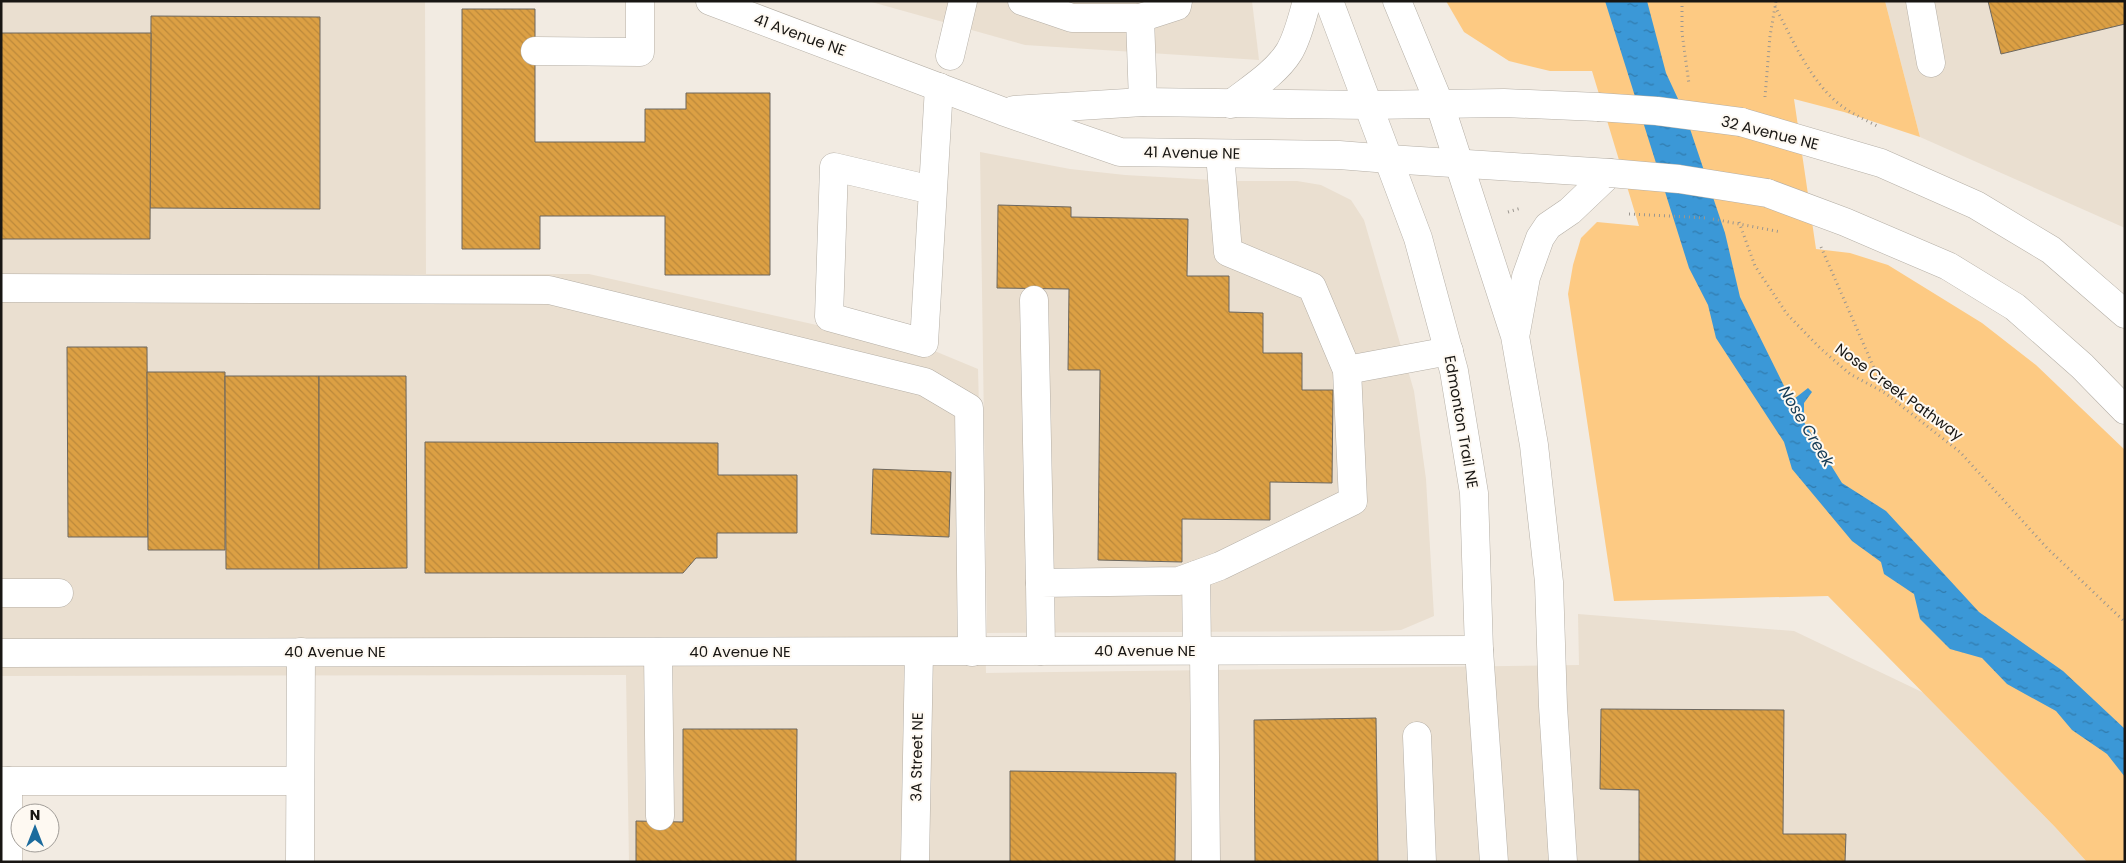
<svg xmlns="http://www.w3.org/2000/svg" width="2126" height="863" font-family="Poppins,sans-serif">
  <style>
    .built { fill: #eadfd0 }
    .green { fill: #fdca83 }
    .water { fill: url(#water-ripples) }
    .building { fill: url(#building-back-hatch); stroke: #6c675f }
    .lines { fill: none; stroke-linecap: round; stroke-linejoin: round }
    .minor-casing { stroke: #b5afa6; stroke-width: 29 }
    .major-casing { stroke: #b5afa6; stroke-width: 29 }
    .path { stroke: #9b968f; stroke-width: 3; stroke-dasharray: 1 4; stroke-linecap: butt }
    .minor { stroke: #fff; stroke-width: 28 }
    .major { stroke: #fff; stroke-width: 28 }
    .major-bridge-casing { stroke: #b5afa6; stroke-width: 29; stroke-linecap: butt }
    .path-bridge { stroke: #9b968f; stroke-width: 3; stroke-dasharray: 1 4; stroke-linecap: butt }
    .major-bridge { stroke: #fff; stroke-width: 28 }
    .labels { text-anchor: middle; stroke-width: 4; stroke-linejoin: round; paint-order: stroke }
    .street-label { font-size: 15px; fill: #181613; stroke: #fef9f2 }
    .water-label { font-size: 16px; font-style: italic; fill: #143a54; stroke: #fef9f2 }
  </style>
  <defs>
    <pattern id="water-ripples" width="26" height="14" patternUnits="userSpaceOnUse" patternTransform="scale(1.25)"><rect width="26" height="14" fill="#3b98d7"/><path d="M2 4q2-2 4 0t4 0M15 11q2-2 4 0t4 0" fill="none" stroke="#317bad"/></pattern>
    <pattern id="building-back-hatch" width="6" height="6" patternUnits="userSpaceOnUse" patternTransform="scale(1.25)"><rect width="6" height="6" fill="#dca044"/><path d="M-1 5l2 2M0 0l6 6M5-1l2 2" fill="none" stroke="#bc893b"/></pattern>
  </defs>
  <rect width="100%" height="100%" fill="#f2ebe2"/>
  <g class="built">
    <path d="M1,1H425L426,274H589L937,352L978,369L986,673L1579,665L1578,614L1794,631L1924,693L2055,827L2087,862H629L626,675L1,676Z"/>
    <path d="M868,1H1252L1259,60L1025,45Z"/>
    <path d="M1885,1H2125V228L1920,137Z"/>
    <path d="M980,152L1070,169L1125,175L1231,181H1297L1321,185L1351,200L1364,220L1414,391L1426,479L1434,616L1401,630L1383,631L987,633Z"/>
  </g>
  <path class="green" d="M1446,1H1885L1920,137L1844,112L1794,99L1816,249L1850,253L1888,265L1982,323L2036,365L2125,450V862H2087L2055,827L1828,596L1614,601L1568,294L1573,265L1581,238L1597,222L1639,226L1592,71H1550L1509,61L1464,32Z"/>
  <path class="water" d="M1605,1H1647L1666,73L1685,114L1725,233L1740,297L1789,396L1794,399L1808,388L1812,392L1804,403V422L1842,483L1886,511L1979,612L2063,671L2125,729V777L2107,754L2072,730L2056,711L2007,684L1982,658L1950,649L1920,619L1914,594L1884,574L1881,562L1852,541L1792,469L1784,442L1716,338L1708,305L1689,268Z"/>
  <g class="building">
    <path d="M1988,1H2125V24L2001,54Z"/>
    <path d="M462,9H535V142H645V109H686V93H770V275H665V216H540V249H462Z"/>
    <path d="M151,16L320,17V209L150,208Z"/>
    <path d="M1,33H151L150,239H1Z"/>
    <path d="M998,205L1071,207V217L1188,219L1187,276H1229V312L1263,313V353H1302V390H1333L1332,483L1270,482V520L1182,519V562L1098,560L1100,370H1068L1069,289L997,288Z"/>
    <path d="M67,347H147L148,537H68Z"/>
    <path d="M147,372H225V550H148Z"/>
    <path d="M225,376H319V569H226Z"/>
    <path d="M319,376H406L407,568L319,569Z"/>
    <path d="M425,442L718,443V475H797V533H717V558H696L683,573H425Z"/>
    <path d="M873,469L951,472L949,537L871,534Z"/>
    <path d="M1601,709L1784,710L1783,834H1846L1845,862H1639V790L1600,789Z"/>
    <path d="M1376,718L1378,862H1255L1254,720Z"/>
    <path d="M683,729H797L796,862H636V821L683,822Z"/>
    <path d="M1010,771L1176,773L1175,862H1010Z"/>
  </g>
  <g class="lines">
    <defs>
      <g id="minor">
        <path d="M710,1L1002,111L1120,152L1339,155L1389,159"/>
        <path d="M1022,1L1072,18H1140L1177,6L1178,1"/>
        <path d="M1920,1L1931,63"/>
        <path d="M1140,18L1143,102"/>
        <path d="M535,51L640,52V1"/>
        <path d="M950,56L963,1"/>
        <path d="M1014,110L1143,102L1369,105"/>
        <path d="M932,190L834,167L829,317L924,343L939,87"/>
        <path d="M1,288L549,290L925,382L969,408L972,652"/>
        <path d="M1034,300L1040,583"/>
        <path d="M1347,370L1449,351"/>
        <path d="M1196,575L1197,651"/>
        <path d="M1,593H59"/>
        <path d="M1041,651L1040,583L1179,581L1220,566L1353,501L1347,370L1312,287L1228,252L1220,154"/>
        <path d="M1204,651L1206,862"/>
        <path d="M658,652L660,816"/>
        <path d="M1,653L1479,650"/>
        <path d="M1417,736L1422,862"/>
        <path d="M1,781H300"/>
        <path d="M8,862V781"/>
        <path d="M300,862L301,652"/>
        <path d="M915,862L919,652"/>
      </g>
      <g id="major">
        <path d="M1329,1L1418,238L1454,371L1474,493L1479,650L1494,862"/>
        <path d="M1397,1L1440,105L1515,336L1534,445L1549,582L1553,706L1563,862"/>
        <path d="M1231,104C1250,89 1276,73 1289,52C1298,37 1302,18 1307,1"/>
        <path d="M1369,105L1504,103L1598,107"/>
        <path d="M1741,122L1881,163L1976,205L2051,250L2125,314"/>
        <path d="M1389,159L1610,173"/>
        <path d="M1767,193L1845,222L1948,266L2015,307L2082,366L2125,410"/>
        <path d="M1516,332L1526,277L1540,238L1548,226L1570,211L1610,173"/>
      </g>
    </defs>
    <use href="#minor" class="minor-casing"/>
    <use href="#major" class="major-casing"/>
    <g class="path">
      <path d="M1682,1V33L1689,84"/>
      <path d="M1775,6C1792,39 1812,85 1843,107C1854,115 1866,120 1877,126"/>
      <path d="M1765,97L1770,36L1776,1"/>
      <path d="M1508,212L1521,208"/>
      <path d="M1739,222L1755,266L1787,314L1820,348L1850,374L1885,393L1960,452L2047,548L2125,622"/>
      <path d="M1821,247L1885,393"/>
    </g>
    <use href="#minor" class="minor"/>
    <use href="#major" class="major"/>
    <defs>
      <g id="major-bridge">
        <path d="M1598,107L1657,111L1741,122"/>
        <path d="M1610,173L1679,179L1767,193"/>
      </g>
    </defs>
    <use href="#major-bridge" class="major-bridge-casing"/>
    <g class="path-bridge">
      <path d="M1629,214L1707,218"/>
      <path d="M1713,219L1781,232"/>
    </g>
    <use href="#major-bridge" class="major-bridge"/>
  </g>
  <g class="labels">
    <g class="street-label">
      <text transform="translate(800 35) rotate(20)" y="5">41 Avenue NE</text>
      <text transform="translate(1770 133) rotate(14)" y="5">32 Avenue NE</text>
      <text transform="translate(1192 153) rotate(1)" y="5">41 Avenue NE</text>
      <text transform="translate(1899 392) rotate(36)" y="5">Nose Creek Pathway</text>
      <text transform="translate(1461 422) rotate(80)" y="5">Edmonton Trail NE</text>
      <text x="1145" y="656">40 Avenue NE</text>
      <text x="335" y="657">40 Avenue NE</text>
      <text x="740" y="657">40 Avenue NE</text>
      <text transform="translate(917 757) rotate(-89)" y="5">3A Street NE</text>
    </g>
    <g class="water-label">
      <text transform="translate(1807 426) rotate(59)" y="6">Nose Creek</text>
    </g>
  </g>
  <rect width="2126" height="863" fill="none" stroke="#181613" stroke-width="5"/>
  <g transform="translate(35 828)"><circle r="24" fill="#fef9f2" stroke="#a29e99"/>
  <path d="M0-4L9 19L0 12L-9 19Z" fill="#1c6b9d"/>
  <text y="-8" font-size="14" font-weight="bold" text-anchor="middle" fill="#181613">N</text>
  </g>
</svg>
